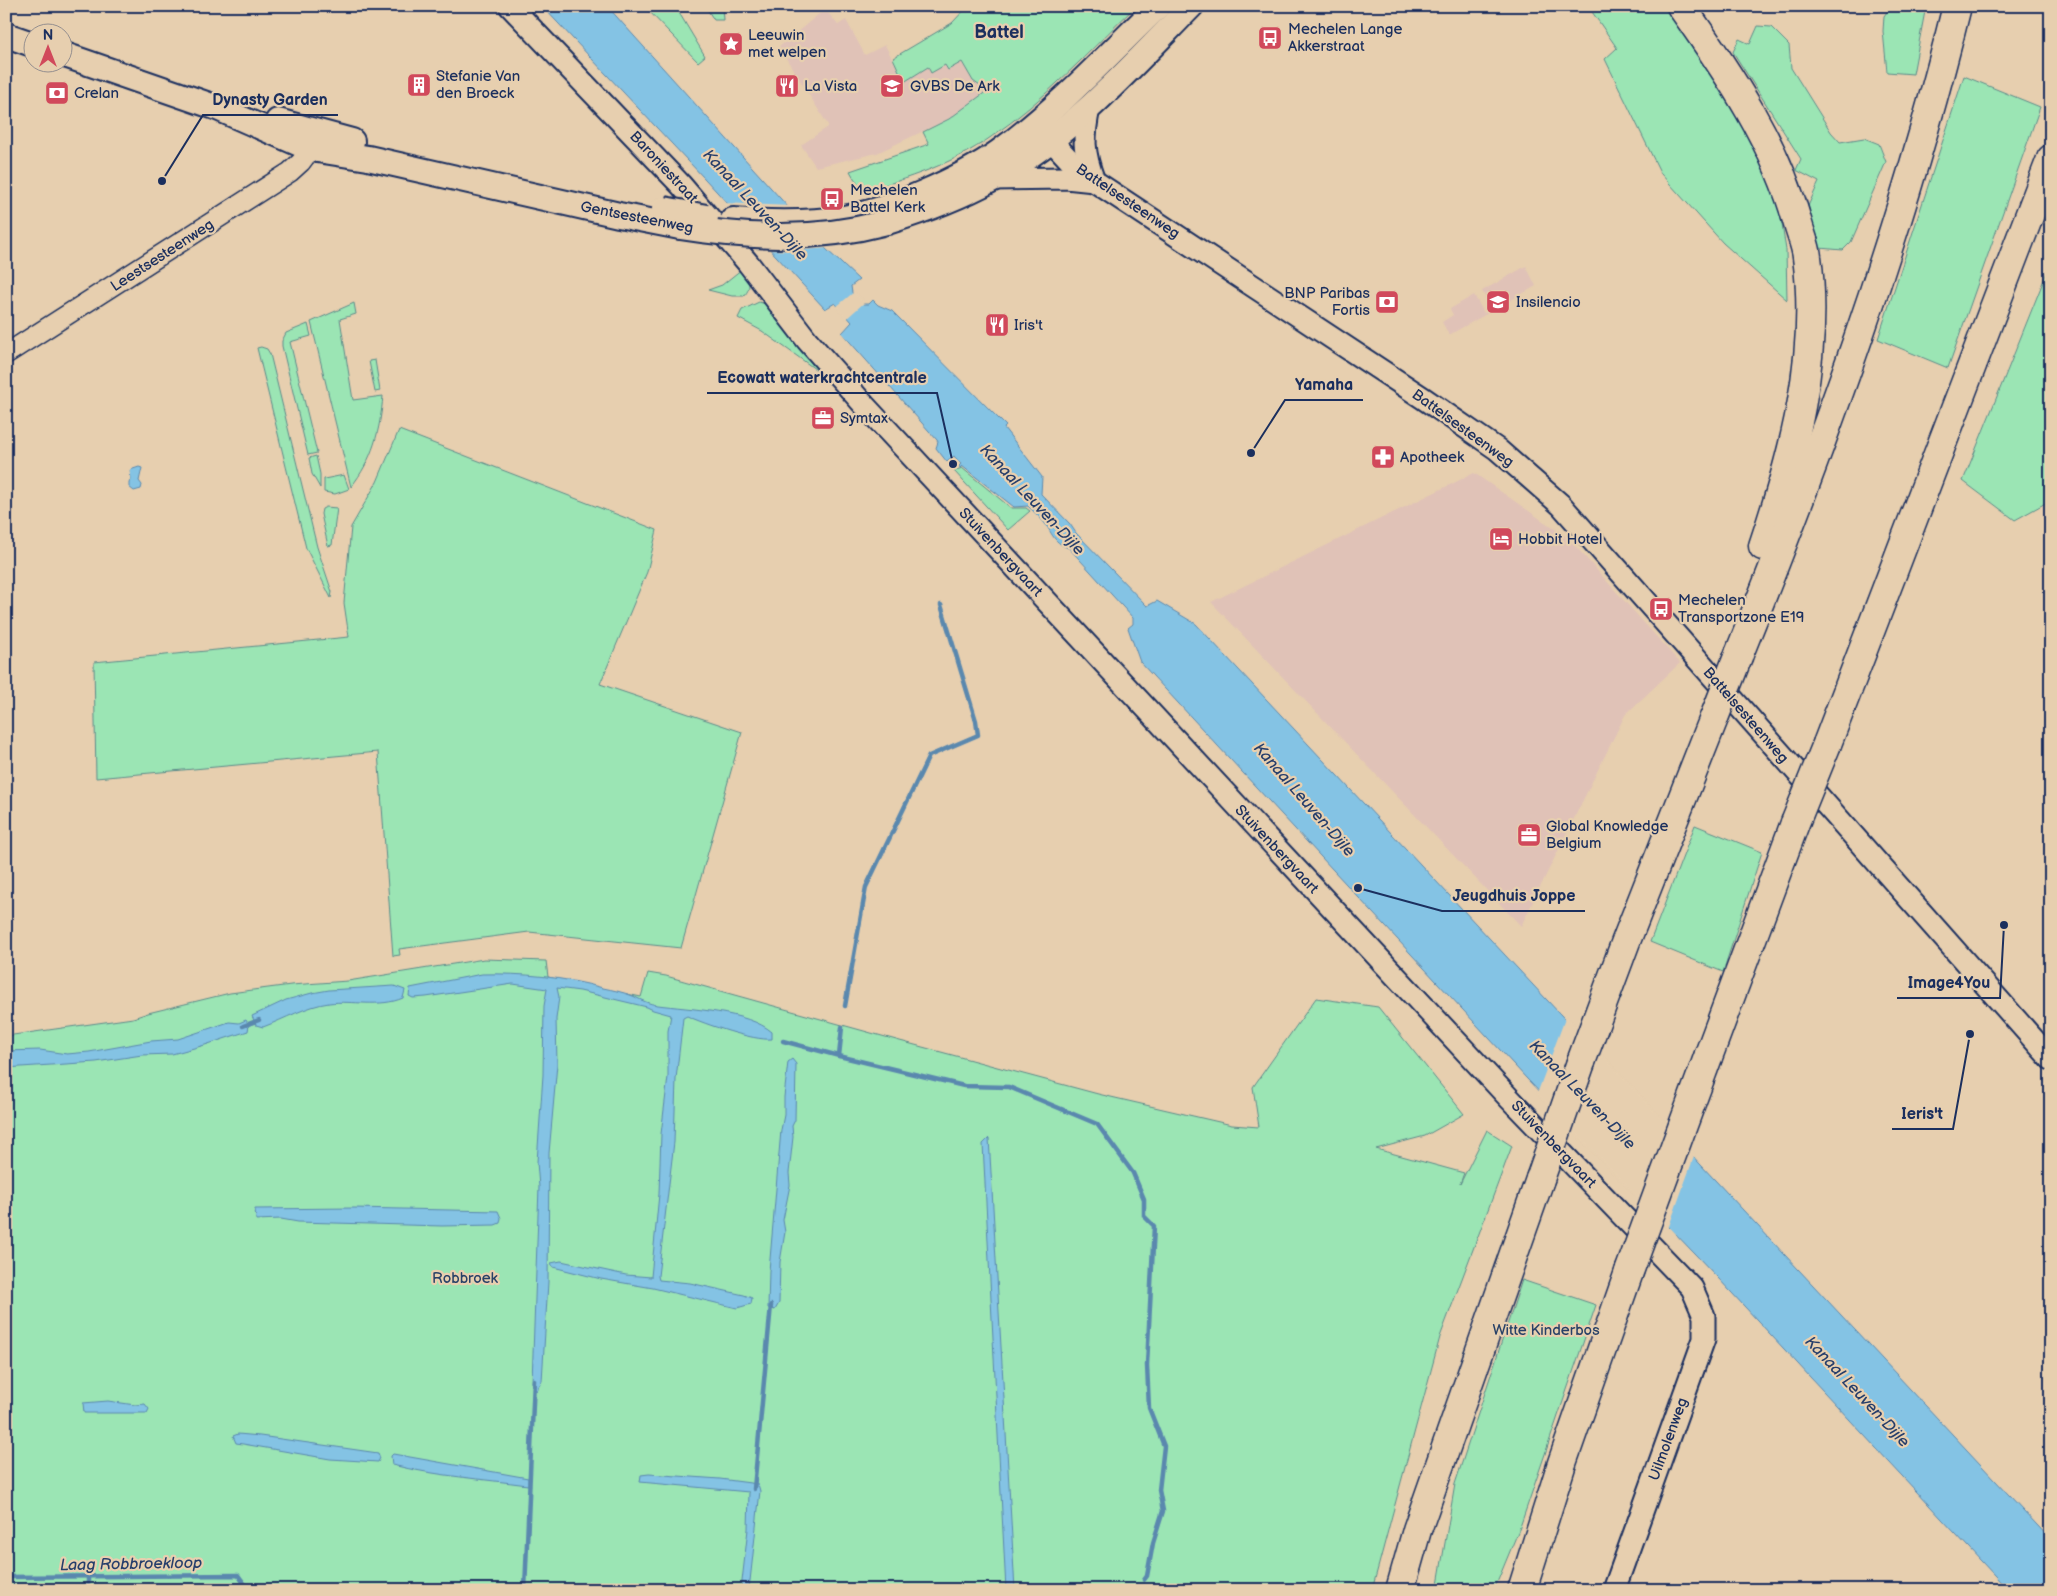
<svg xmlns="http://www.w3.org/2000/svg" width="2057" height="1596" font-family="'Balsamiq Sans',sans-serif">
  <style>
    .built { fill: #e0c2b7 }
    .green { fill: #9be5b4; stroke: #5b8a89 }
    .water { fill: #84c3e4; stroke: #5a88ae }
    .pier { fill: #e7cfaf }
    .lines { fill: none; stroke-linecap: round; stroke-linejoin: round }
    .stream { stroke: #5a88ae; stroke-width: 4.5 }
    .tertiary-casing { stroke: #1b2f5e; stroke-width: 22 }
    .secondary-casing { stroke: #1b2f5e; stroke-width: 25 }
    .primary-casing { stroke: #1b2f5e; stroke-width: 28 }
    .motorway-casing { stroke: #1b2f5e; stroke-width: 31 }
    .tertiary { stroke: #e7cfaf; stroke-width: 19 }
    .secondary { stroke: #e7cfaf; stroke-width: 21 }
    .primary { stroke: #e7cfaf; stroke-width: 24 }
    .motorway { stroke: #e7cfaf; stroke-width: 28 }
    .primary-bridge-casing { stroke: #1b2f5e; stroke-width: 28; stroke-linecap: butt }
    .motorway-bridge-casing { stroke: #1b2f5e; stroke-width: 31; stroke-linecap: butt }
    .primary-bridge { stroke: #e7cfaf; stroke-width: 24 }
    .motorway-bridge { stroke: #e7cfaf; stroke-width: 28 }
    .labels { text-anchor: middle; stroke-width: 4.5; stroke-linejoin: round; paint-order: stroke }
    .poi-label { font-size: 15px; fill: #1b2f5e; stroke: #e7cfaf; text-anchor: start }
    .street-label { font-size: 15px; fill: #1b2f5e; stroke: #e7cfaf }
    .park-label { font-size: 15px; fill: #284167; stroke: #e7cfaf }
    .water-label { font-size: 16px; font-style: italic; fill: #263e6b; stroke: #e7cfaf }
    .quarter-label { font-size: 18px; font-weight: bold; fill: #1b2f5e; stroke: #e7cfaf }
    .leader { fill: none; stroke: #1b2f5e; stroke-width: 2 }
    .callout-dot { fill: #1b2f5e; stroke: #e7cfaf; stroke-width: 2 }
    .callout-label { font-size: 16px; text-anchor: middle; font-weight: bold; fill: #1b2f5e; stroke: #e7cfaf; stroke-width: 4.5; stroke-linejoin: round; paint-order: stroke }
  </style>
  <rect width="100%" height="100%" fill="#e7cfaf"/>
  <filter id="ink" filterUnits="userSpaceOnUse"><feTurbulence type="fractalNoise" baseFrequency=".02" numOctaves="2"/><feDisplacementMap in="SourceGraphic" scale="10" xChannelSelector="R" yChannelSelector="G"/><feConvolveMatrix kernelMatrix="1 2 1 2 8 2 1 2 1" color-interpolation-filters="sRGB"/></filter>
  <g filter="url(#ink)">
    <g class="built">
      <path d="M825,9L838,25L846,20L865,55L885,45L904,81L928,67L945,65L948,70L962,62L973,81L988,91L949,119L877,153L816,167L801,145L828,127V125L779,47Z"/>
      <path d="M1526,266L1536,286L1449,335L1442,322L1453,315L1450,309L1474,295L1484,313L1492,309L1482,291Z"/>
      <path d="M1474,473L1569,539L1680,663L1625,715L1521,926L1211,602Z"/>
    </g>
    <g class="green">
      <path d="M644,6H675L705,56L698,62Z"/>
      <path d="M705,6H722L723,20H714Z"/>
      <path d="M968,6H1091L1095,11L1099,6H1136C1089,51 1045,100 991,137C953,164 906,179 862,192L850,171L929,144L923,132L949,119L987,91L973,81L962,62L948,70L945,65L931,73L928,67L904,82L893,58L952,23Z"/>
      <path d="M1588,6H1666L1702,59L1718,72L1769,175L1780,212L1786,250L1787,300L1723,243L1661,174L1605,59L1617,48Z"/>
      <path d="M1891,6H1926L1913,74L1887,72L1883,31L1884,16Z"/>
      <path d="M1758,26L1771,27L1789,45L1791,68L1831,132L1840,142L1864,138L1879,144L1886,162L1851,242L1843,250L1819,248L1808,206L1819,182L1796,170L1801,159L1733,52L1739,39L1750,44Z"/>
      <path d="M1964,76L2040,107L1948,368L1878,339Z"/>
      <path d="M2051,262V500L2015,520L1963,481Z"/>
      <path d="M742,269C748,279 753,286 744,296H732L708,290L722,285Z"/>
      <path d="M759,302L769,305L819,369H815L762,331L738,318L742,310Z"/>
      <path d="M354,303L356,314L340,319L353,400L383,396C380,431 373,459 351,487L311,322Z"/>
      <path d="M308,324L311,336L290,342L317,453L308,455L282,346V341L286,333Z"/>
      <path d="M261,347L267,349L270,354L317,547L332,592L331,598L306,548L257,348Z"/>
      <path d="M375,360L380,391L375,392L369,361Z"/>
      <path d="M399,430L657,530L647,572L600,684L742,732L681,948L529,932L399,949L400,955L393,956L378,752L96,778L94,662L349,637L344,603L351,527L377,482Z"/>
      <path d="M316,456L320,474V488L312,474L309,458Z"/>
      <path d="M962,468L1011,508H1026L1030,511L1008,530L954,471Z"/>
      <path d="M344,475L349,489L335,494L324,492V479Z"/>
      <path d="M326,507L337,508L332,545L328,546L321,514L322,509Z"/>
      <path d="M1695,825L1762,852L1723,972L1650,942Z"/>
      <path d="M484,959L546,961L548,977L641,997L648,973L666,976L900,1041L1098,1094L1232,1125L1259,1127L1253,1087L1316,998L1378,1007L1464,1114L1425,1136L1376,1149L1464,1173L1460,1184L1487,1130L1512,1146L1440,1337L1372,1590H6V1036L133,1018L148,1013L230,993L291,985L348,981Z"/>
      <path d="M1522,1280L1596,1305L1520,1527L1494,1590H1437L1455,1484Z"/>
    </g>
    <g class="water">
      <path d="M542,6H607L825,248L859,280L851,286L852,293L863,304H869L873,300L878,305L892,311L1006,426L1004,428L1042,477L1041,494L1070,524L1076,533L1147,606L1157,601L1196,624L2051,1540V1590H2008L1718,1278L1527,1079L1140,662L1128,628L1133,624V618L1069,548C1051,542 1052,530 1042,520C1038,515 1033,511 1028,506L1014,507L962,466L960,468L959,466L961,464L954,456L947,462L936,448L938,442L937,440L842,333L852,322L835,303L825,309L705,179Z"/>
      <path d="M139,467L142,468L139,481L142,485L141,489L134,491L129,487V483L131,479L130,470Z"/>
      <path d="M482,974C522,973 564,977 603,988C613,990 623,992 633,996C641,1000 649,1004 658,1005C688,1009 748,1011 772,1032V1039C753,1041 705,1024 687,1016L683,1018L676,1079L674,1142L658,1276L659,1280L690,1283L744,1295L752,1298L751,1304L737,1308L653,1288L601,1279L553,1267L551,1263L561,1261L626,1275L651,1277L659,1194L661,1134L668,1077V1031L671,1015L653,1010L647,1007L580,991L557,988L559,997L556,1019L557,1064L549,1153L548,1282L542,1381L536,1391L532,1382L539,1187L537,1162L543,1075L544,1006L547,989L513,984L426,997L413,998L409,996L410,988Z"/>
      <path d="M394,986L405,990L403,998C380,1008 352,1000 329,1003C306,1006 285,1019 263,1027L256,1025L252,1016L286,1000L312,993L329,990Z"/>
      <path d="M246,1020L249,1025L248,1031L205,1045L172,1054L142,1055L96,1062L6,1068V1051L40,1050L67,1054L89,1052L151,1041L178,1039L229,1022L239,1023Z"/>
      <path d="M792,1059L796,1064L795,1120L792,1126L793,1137L789,1173L790,1185L783,1220L785,1232L780,1262L779,1303L775,1310L768,1308L769,1271L781,1130L784,1115V1097L788,1062Z"/>
      <path d="M989,1138L1015,1590H1006L983,1144Z"/>
      <path d="M354,1208L498,1211L501,1218L500,1223L495,1225L442,1226L298,1222L281,1219L256,1220L255,1209Z"/>
      <path d="M108,1401L135,1405L145,1404L149,1409L147,1413H84L83,1403Z"/>
      <path d="M238,1434L260,1436L378,1453L380,1458L378,1462L330,1459L243,1444L236,1443L233,1436Z"/>
      <path d="M393,1454L528,1478V1485C482,1479 437,1476 392,1465L391,1456Z"/>
      <path d="M649,1474L720,1479L758,1484L760,1491L749,1590H741L748,1529L749,1492L640,1482L641,1475Z"/>
    </g>
    <g class="pier">
      <path d="M723,203L792,206L829,248L793,251L766,250Z"/>
      <path d="M854,292L865,302L846,319L836,307Z"/>
      <path d="M1566,1016L1695,1154L1668,1229L1537,1094Z"/>
    </g>
    <g class="lines">
      <g class="stream">
        <path d="M845,1006L866,887L929,756L978,735L976,721L941,605"/>
        <path d="M243,1026L259,1020"/>
        <path d="M842,1027L839,1056L964,1086L1009,1087L1097,1124L1133,1173L1144,1199V1216L1154,1226L1147,1365L1149,1408L1164,1446L1159,1490L1163,1511L1153,1543L1147,1576L1144,1580"/>
        <path d="M783,1041L839,1056"/>
        <path d="M754,1489L771,1305"/>
        <path d="M6,1577L238,1575L249,1590"/>
        <path d="M88,1590V1577"/>
        <path d="M525,1590L534,1380"/>
      </g>
      <defs>
        <path id="tertiary" d="M6,354L290,172L301,162L318,139"/>
        <g id="secondary">
          <path d="M510,6L681,185L748,263L807,340L865,406L1510,1099L1692,1288L1704,1316V1339L1614,1590"/>
          <path d="M1089,108C1083,137 1083,152 1094,181"/>
          <path d="M1051,140L1075,166L1094,181L1423,398L1497,449L1561,505L2051,1059"/>
          <path d="M993,179L1066,178L1094,181"/>
        </g>
        <g id="primary">
          <path d="M6,35L32,44"/>
          <path d="M62,54L215,107L311,149L368,158L619,215L680,227"/>
          <path d="M278,121L352,141"/>
          <path d="M733,220C769,223 806,224 843,218C889,211 961,179 999,152C1057,110 1107,56 1158,6"/>
          <path d="M887,222C923,211 960,197 993,179C1070,136 1130,68 1191,6"/>
        </g>
        <g id="motorway">
          <path d="M1681,6C1729,74 1776,143 1798,224C1801,235 1806,246 1807,257C1820,355 1794,454 1763,546"/>
          <path d="M1739,654C1824,443 1903,227 1957,6"/>
          <path d="M1827,744L2051,159"/>
          <path d="M1708,1057L1795,823"/>
          <path d="M1581,1062L1626,941L1714,718"/>
          <path d="M1400,1590L1417,1530L1540,1179"/>
          <path d="M1522,1590L1562,1463L1629,1272"/>
        </g>
      </defs>
      <use href="#tertiary" class="tertiary-casing"/>
      <use href="#secondary" class="secondary-casing"/>
      <use href="#primary" class="primary-casing"/>
      <use href="#motorway" class="motorway-casing"/>
      <use href="#tertiary" class="tertiary"/>
      <use href="#secondary" class="secondary"/>
      <use href="#primary" class="primary"/>
      <use href="#motorway" class="motorway"/>
      <defs>
        <g id="primary-bridge">
          <path d="M664,209L706,217"/>
          <path d="M680,227C749,238 815,241 883,223"/>
        </g>
        <g id="motorway-bridge">
          <path d="M1714,718L1739,654"/>
          <path d="M1795,823L1827,744"/>
          <path d="M1540,1179L1581,1062"/>
          <path d="M1629,1272L1708,1057"/>
        </g>
      </defs>
      <use href="#primary-bridge" class="primary-bridge-casing"/>
      <use href="#motorway-bridge" class="motorway-bridge-casing"/>
      <use href="#primary-bridge" class="primary-bridge"/>
      <use href="#motorway-bridge" class="motorway-bridge"/>
    </g>
  </g>
  <defs>
    <symbol id="bus-square" viewBox="-11 -11 22 22"><rect x="-9" y="-9" width="18" height="18" rx="4" fill="#d1495b" stroke="#e7cfaf"/><path d="M-5-6H5V4H4V6H2V4H-2V6H-4V4H-5ZM-3.5-4V0h7V-4ZM-3.5 1.2v1.5H-2V1.2ZM2 1.2v1.5H3.5V1.2Z" fill="#fff"/></symbol>
    <symbol id="sight-square" viewBox="-11 -11 22 22"><rect x="-9" y="-9" width="18" height="18" rx="4" fill="#d1495b" stroke="#e7cfaf"/><path d="M0-6L1.8-2.2L6-1.7L2.9 1.2L3.7 5.4L0 3.3L-3.7 5.4L-2.9 1.2L-6-1.7L-1.8-2.2Z" fill="#fff"/></symbol>
    <symbol id="building-square" viewBox="-11 -11 22 22"><rect x="-9" y="-9" width="18" height="18" rx="4" fill="#d1495b" stroke="#e7cfaf"/><path d="M-4-6H4V6H1V3H-1V6H-4ZM-2.5-4.3h1.7v1.8h-1.7ZM.8-4.3h1.7v1.8H.8ZM-2.5-1h1.7V.8h-1.7ZM.8-1h1.7V.8H.8Z" fill="#fff"/></symbol>
    <symbol id="restaurant-square" viewBox="-11 -11 22 22"><rect x="-9" y="-9" width="18" height="18" rx="4" fill="#d1495b" stroke="#e7cfaf"/><path d="M-5-6h1v4h1v-4h1v4h1v-4h1v5L-1.5 .5V6h-2V.5L-5-1ZM5-6V6H3V1.5H1.5Q1.5-4 5-6Z" fill="#fff"/></symbol>
    <symbol id="school-square" viewBox="-11 -11 22 22"><rect x="-9" y="-9" width="18" height="18" rx="4" fill="#d1495b" stroke="#e7cfaf"/><path d="M0-5L7-2L0 1L-7-2ZM-4 1L0 2.5L4 1V4Q0 6-4 4Z" fill="#fff"/></symbol>
    <symbol id="bank-square" viewBox="-11 -11 22 22"><rect x="-9" y="-9" width="18" height="18" rx="4" fill="#d1495b" stroke="#e7cfaf"/><path d="M-6-4H6V4H-6ZM0-2.3a2.3 2.3 0 1 0 0 4.6a2.3 2.3 0 1 0 0-4.6Z" fill="#fff"/></symbol>
    <symbol id="office-square" viewBox="-11 -11 22 22"><rect x="-9" y="-9" width="18" height="18" rx="4" fill="#d1495b" stroke="#e7cfaf"/><path d="M-6-3h4V-5.5h4V-3h4V5H-6ZM-1-4.5V-3h2v-1.5ZM-6 0V1H6V0Z" fill="#fff"/></symbol>
    <symbol id="pharmacy-square" viewBox="-11 -11 22 22"><rect x="-9" y="-9" width="18" height="18" rx="4" fill="#d1495b" stroke="#e7cfaf"/><path d="M-2-6h4v4h4v4h-4v4h-4v-4h-4v-4h4Z" fill="#fff"/></symbol>
    <symbol id="hotel-square" viewBox="-11 -11 22 22"><rect x="-9" y="-9" width="18" height="18" rx="4" fill="#d1495b" stroke="#e7cfaf"/><path d="M-6-4.5h1.5V1H6V5H4.5V3h-9V5H-6ZM-4 0a1.8 1.8 0 1 1 3.6 0ZM.5 0V-2.5h3Q6-2.5 6 0Z" fill="#fff"/></symbol>
  </defs>
  <g fill-rule="evenodd">
    <use href="#bus-square" x="1256" y="24" width="28" height="28"/>
    <use href="#sight-square" x="717" y="30" width="28" height="28"/>
    <use href="#building-square" x="405" y="71" width="28" height="28"/>
    <use href="#restaurant-square" x="773" y="72" width="28" height="28"/>
    <use href="#school-square" x="878" y="72" width="28" height="28"/>
    <use href="#bank-square" x="43" y="79" width="28" height="28"/>
    <use href="#bus-square" x="818" y="185" width="28" height="28"/>
    <use href="#bank-square" x="1373" y="288" width="28" height="28"/>
    <use href="#school-square" x="1484" y="288" width="28" height="28"/>
    <use href="#restaurant-square" x="983" y="311" width="28" height="28"/>
    <use href="#office-square" x="809" y="404" width="28" height="28"/>
    <use href="#pharmacy-square" x="1369" y="443" width="28" height="28"/>
    <use href="#hotel-square" x="1487" y="525" width="28" height="28"/>
    <use href="#bus-square" x="1647" y="595" width="28" height="28"/>
    <use href="#office-square" x="1515" y="821" width="28" height="28"/>
  </g>
  <g class="labels">
    <g class="poi-label">
      <text x="1288" y="34">Mechelen Lange<tspan x="1288" dy="17">Akkerstraat</tspan></text>
      <text x="748" y="40">Leeuwin<tspan x="748" dy="17">met welpen</tspan></text>
      <text x="436" y="81">Stefanie Van<tspan x="436" dy="17">den Broeck</tspan></text>
      <text x="804" y="91">La Vista</text>
      <text x="910" y="91">GVBS De Ark</text>
      <text x="74" y="98">Crelan</text>
      <text x="850" y="195">Mechelen<tspan x="850" dy="17">Battel Kerk</tspan></text>
      <text x="1370" y="298" text-anchor="end">BNP Paribas<tspan x="1370" dy="17">Fortis</tspan></text>
      <text x="1516" y="307">Insilencio</text>
      <text x="1014" y="330">Iris't</text>
      <text x="840" y="423">Symtax</text>
      <text x="1400" y="462">Apotheek</text>
      <text x="1518" y="544">Hobbit Hotel</text>
      <text x="1678" y="605">Mechelen<tspan x="1678" dy="17">Transportzone E19</tspan></text>
      <text x="1546" y="831">Global Knowledge<tspan x="1546" dy="17">Belgium</tspan></text>
    </g>
    <g class="street-label">
      <text transform="translate(664 167) rotate(47)" y="5">Baroniestraat</text>
      <text transform="translate(1128 201) rotate(34)" y="5">Battelsesteenweg</text>
      <text transform="translate(637 217) rotate(11)" y="5">Gentsesteenweg</text>
      <text transform="translate(162 255) rotate(-33)" y="5">Leestsesteenweg</text>
      <text transform="translate(1463 428) rotate(36)" y="5">Battelsesteenweg</text>
      <text transform="translate(1001 552) rotate(47)" y="5">Stuivenbergvaart</text>
      <text transform="translate(1746 715) rotate(49)" y="5">Battelsesteenweg</text>
      <text transform="translate(1277 849) rotate(47)" y="5">Stuivenbergvaart</text>
      <text transform="translate(1554 1144) rotate(46)" y="5">Stuivenbergvaart</text>
      <text transform="translate(1668 1439) rotate(-70)" y="5">Uilmolenweg</text>
    </g>
    <g class="park-label">
      <text x="465" y="1283">Robbroek</text>
      <text x="1546" y="1335">Witte Kinderbos</text>
    </g>
    <g class="water-label">
      <text transform="translate(756 204) rotate(47)" y="6">Kanaal Leuven-Dijle</text>
      <text transform="translate(1033 499) rotate(47)" y="6">Kanaal Leuven-Dijle</text>
      <text transform="translate(1305 799) rotate(49)" y="6">Kanaal Leuven-Dijle</text>
      <text transform="translate(1583 1094) rotate(46)" y="6">Kanaal Leuven-Dijle</text>
      <text transform="translate(1858 1391) rotate(47)" y="6">Kanaal Leuven-Dijle</text>
      <text transform="translate(131 1563) rotate(-1)" y="6">Laag Robbroekloop</text>
    </g>
    <g class="quarter-label">
      <text x="999" y="38">Battel</text>
    </g>
  </g>
  <path class="leader" d="M162 181L203 115H338M953 464L937 393H707M1251 453L1285 400H1363M1358 888L1442 911H1585M2004 925L2000 998H1897M1970 1034L1953 1129H1892"/>
  <g class="callout-dot">
    <circle cx="162" cy="181" r="5"/>
    <circle cx="953" cy="464" r="5"/>
    <circle cx="1251" cy="453" r="5"/>
    <circle cx="1358" cy="888" r="5"/>
    <circle cx="2004" cy="925" r="5"/>
    <circle cx="1970" cy="1034" r="5"/>
  </g>
  <g class="callout-label">
    <text x="270" y="105">Dynasty Garden</text>
    <text x="822" y="383">Ecowatt waterkrachtcentrale</text>
    <text x="1324" y="390">Yamaha</text>
    <text x="1514" y="901">Jeugdhuis Joppe</text>
    <text x="1949" y="988">Image4You</text>
    <text x="1922" y="1119">Ieris't</text>
  </g>
  <rect width="2057" height="1596" fill="none" stroke="#e7cfaf" stroke-width="25"/>
  <rect x="12" y="12" width="2032" height="1571" fill="none" stroke="#1b2f5e" stroke-width="2" filter="url(#ink)"/>
  <g transform="translate(48 48)"><circle r="24" fill="#e7cfaf" stroke="#958f8f"/>
  <path d="M0-4L9 19L0 12L-9 19Z" fill="#d1495b"/>
  <text y="-8" font-size="14" font-weight="bold" text-anchor="middle" fill="#1b2f5e">N</text>
  </g>
</svg>
